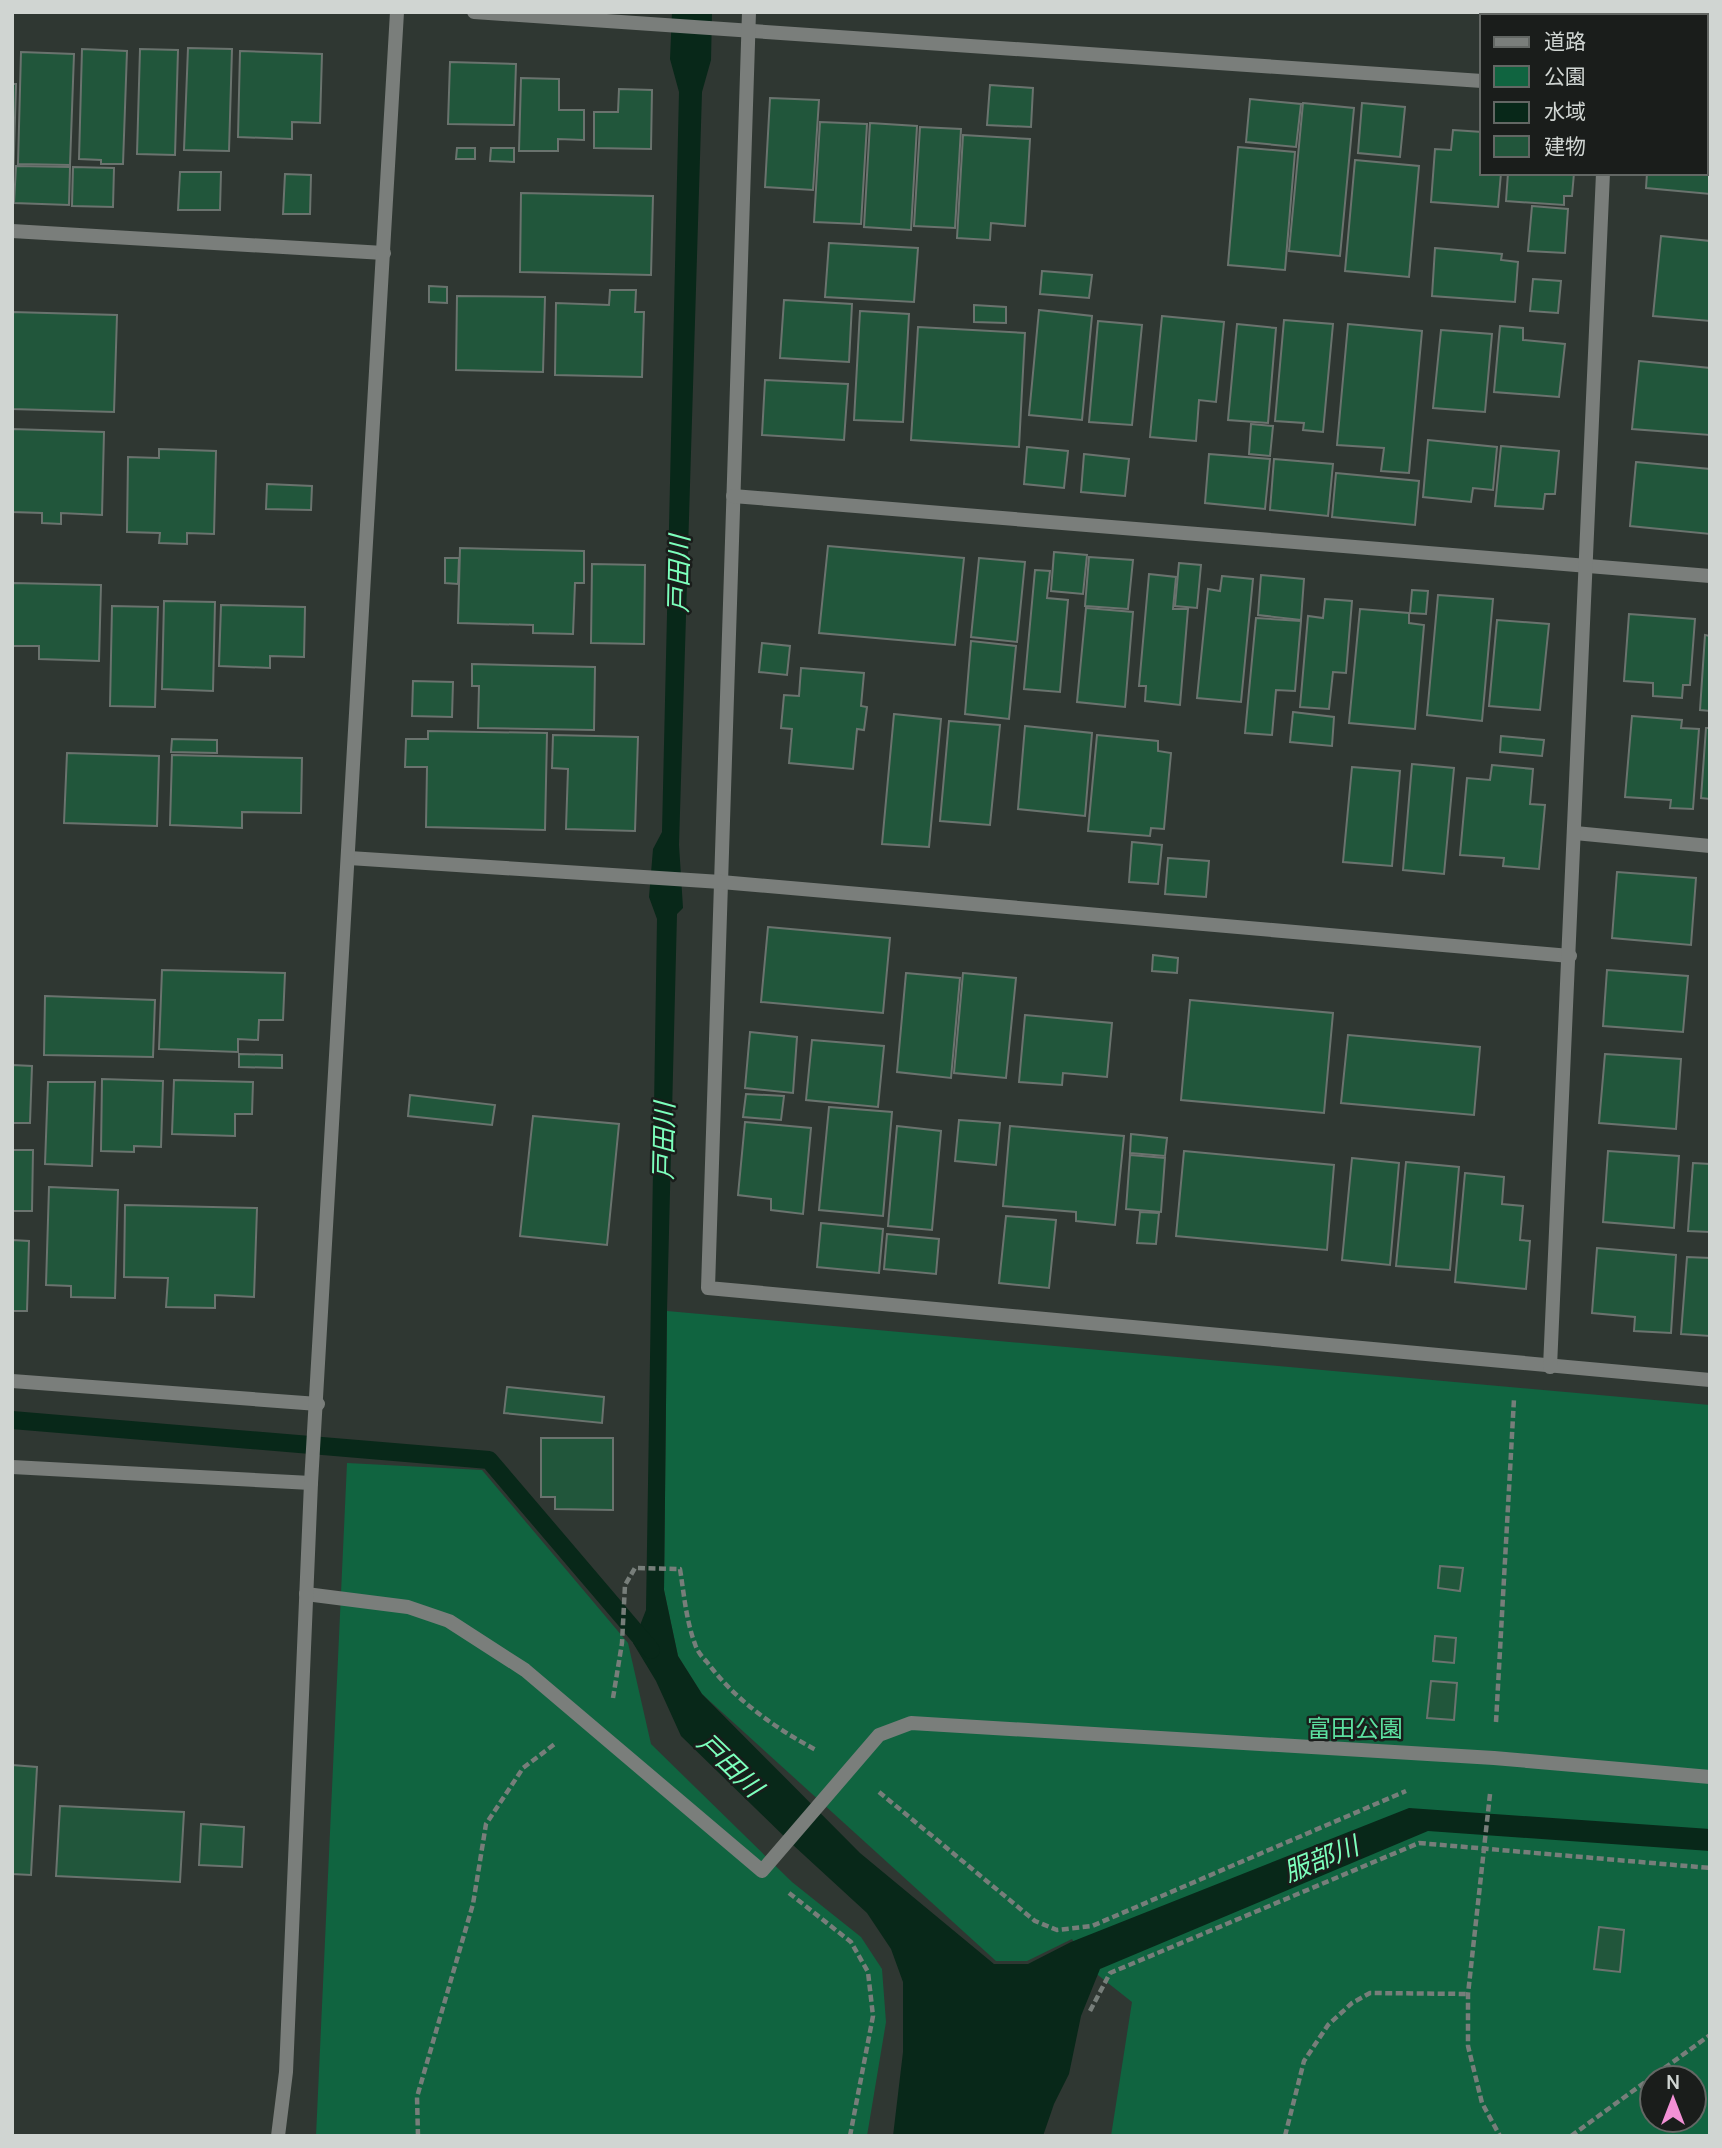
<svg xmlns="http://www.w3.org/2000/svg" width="1722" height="2148" font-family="Manrope,'Noto Sans JP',sans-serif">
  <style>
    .green { fill: #106440; fill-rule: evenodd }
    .water { fill: #082819 }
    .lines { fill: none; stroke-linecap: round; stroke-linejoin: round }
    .stream { stroke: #082819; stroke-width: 18 }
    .building { fill: #21563b; stroke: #6a736e; stroke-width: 2 }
    .path { stroke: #777e7a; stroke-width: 4.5; stroke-dasharray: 7 3.5; stroke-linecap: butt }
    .service { stroke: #7a7e7b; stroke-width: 14 }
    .minor { stroke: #7a7e7b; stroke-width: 14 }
    .tertiary { stroke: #7a7e7b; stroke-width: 14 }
    .labels { text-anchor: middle; stroke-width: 5; stroke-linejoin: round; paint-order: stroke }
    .park-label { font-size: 24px; fill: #5ce1a0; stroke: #1a1d1b }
    .water-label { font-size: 26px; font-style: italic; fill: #7cffbc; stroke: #1a1d1b }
  </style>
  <rect width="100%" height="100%" fill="#2f3732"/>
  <g class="green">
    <path d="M667,1311L1710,1405V2136H1111L1132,2002L1089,1968L1072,1939L1027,1961H996L702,1694L678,1656L664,1590ZM1652,2078H1694V2120H1652Z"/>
    <path d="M347,1463L482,1470L628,1643L651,1744L792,1882L861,1937L882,1969L886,2022L867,2136H316Z"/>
  </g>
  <path class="water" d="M672,12H712L711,60L702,92L679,845L683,908L677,914L667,1311L664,1590L678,1656L702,1694L860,1853L994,1964H1028L1071,1942L1409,1808L1710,1829V1851L1428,1831L1100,1969L1081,2016L1069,2074L1054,2104L1043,2136H893L903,2052V1982L891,1949L867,1913L793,1845L681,1736L656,1681L633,1643L646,1610L657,919L649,897L653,849L662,832L679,92L670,59Z"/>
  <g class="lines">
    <path class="stream" d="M12,1420L489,1460L651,1650"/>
  </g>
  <g class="building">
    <path d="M188,48L232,49L229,151L184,150Z"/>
    <path d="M82,49L127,51L123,164H101V160L79,159Z"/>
    <path d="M140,49L178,50L175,155L137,154Z"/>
    <path d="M240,51L322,54L320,123L292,122V139L238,137Z"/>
    <path d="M21,52L74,54L70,165L18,164Z"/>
    <path d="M450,62L516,64L514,125L448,124Z"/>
    <path d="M521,78L559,79V110H584V140L558,139V151H519Z"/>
    <path d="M12,84H16L13,184H12Z"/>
    <path d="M990,85L1033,88L1031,127L987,125Z"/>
    <path d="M619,89L652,90L651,149L594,148V112H618Z"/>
    <path d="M770,98L819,100L813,190L765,187Z"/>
    <path d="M1250,99L1301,104L1296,147L1246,142Z"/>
    <path d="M1303,103L1354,108L1340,256L1289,251Z"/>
    <path d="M1362,103L1405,107L1400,157L1358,153Z"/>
    <path d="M820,122L867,124L861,224L814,222Z"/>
    <path d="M870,123L917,126L911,230L864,227Z"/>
    <path d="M920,127L961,129L955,228L914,226Z"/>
    <path d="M1706,127H1710V194L1646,188L1647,173H1706Z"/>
    <path d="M1453,130L1482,132V173H1501L1498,207L1431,202L1435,149L1451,150Z"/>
    <path d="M963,135L1030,139L1025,226L991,223L990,240L957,238Z"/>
    <path d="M1238,147L1295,152L1285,270L1228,265Z"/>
    <path d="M457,148H475V159H456Z"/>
    <path d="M491,148H514V162L490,161Z"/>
    <path d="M1355,160L1419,166L1409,277L1345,271Z"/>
    <path d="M16,166L70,167L69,205L14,203Z"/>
    <path d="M73,167L114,168L113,207L72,206Z"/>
    <path d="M180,172H221L220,210H178Z"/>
    <path d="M1508,173H1574L1572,196H1564V205L1506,201Z"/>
    <path d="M285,174L311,175L310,214H283Z"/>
    <path d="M521,193L653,196L651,275L520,272Z"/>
    <path d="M1532,206L1568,209L1565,253L1528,251Z"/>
    <path d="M1661,236L1710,241V321L1653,316Z"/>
    <path d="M829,243L918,248L914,302L825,297Z"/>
    <path d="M1435,248L1502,254L1501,260L1518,262L1515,302L1432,296Z"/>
    <path d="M1042,271L1092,275L1089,298L1040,294Z"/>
    <path d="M1533,279L1561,281L1558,313L1530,311Z"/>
    <path d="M429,286L447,287V303L429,302Z"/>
    <path d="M610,290H636L635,312H644L642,377L555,375L556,303L609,305Z"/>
    <path d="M457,296L545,297L543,372L456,370Z"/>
    <path d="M784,300L852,304L849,362L780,358Z"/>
    <path d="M974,305L1006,307V323L974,322Z"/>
    <path d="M1039,310L1092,316L1082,420L1029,415Z"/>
    <path d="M860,311L909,314L903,422L854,420Z"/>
    <path d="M12,312L117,315L114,412L12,409Z"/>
    <path d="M1162,316L1224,322L1216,402L1199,400L1196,441L1150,437Z"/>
    <path d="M1284,320L1333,324L1323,432L1303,430L1304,423L1275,421Z"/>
    <path d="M1098,321L1142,325L1132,425L1089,422Z"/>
    <path d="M1237,324L1276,328L1268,423L1228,420Z"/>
    <path d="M1348,324L1422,331L1409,473L1381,471L1384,448L1337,445Z"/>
    <path d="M1500,326L1523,328V340L1565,344L1559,397L1494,392Z"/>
    <path d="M918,327L1025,333L1019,447L911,440Z"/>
    <path d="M1441,330L1492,334L1485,412L1433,408Z"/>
    <path d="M1639,361L1710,368V435L1632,429Z"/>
    <path d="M765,380L848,384L844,440L762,435Z"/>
    <path d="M1251,424L1273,426L1270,456L1249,454Z"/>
    <path d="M12,429L104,432L102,515L61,513V524L42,523V513L12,512Z"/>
    <path d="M1428,440L1497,447L1493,490L1473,488L1471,502L1423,497Z"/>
    <path d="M1501,446L1559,451L1555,494H1545L1543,509L1495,506Z"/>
    <path d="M1027,447L1068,451L1064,488L1024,484Z"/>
    <path d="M159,449L216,451L214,534L187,533V544L159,543L160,533L127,532L128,457L159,458Z"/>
    <path d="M1084,454L1129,459L1125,496L1081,492Z"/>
    <path d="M1209,454L1270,459L1265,509L1205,503Z"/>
    <path d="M1274,459L1333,464L1328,516L1270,510Z"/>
    <path d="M1636,462L1710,469V534L1630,526Z"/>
    <path d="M1336,473L1419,481L1415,525L1332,517Z"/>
    <path d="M267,484L312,486L311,510L266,509Z"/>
    <path d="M828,546L964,558L955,645L819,633Z"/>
    <path d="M460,548L584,551V583H575L573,634L533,633V625L458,623Z"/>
    <path d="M1054,552L1087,555L1083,594L1051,591Z"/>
    <path d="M1089,557L1133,560L1128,609L1085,606Z"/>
    <path d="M445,558H459L458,584L445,583Z"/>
    <path d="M979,558L1025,562L1017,642L971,637Z"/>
    <path d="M1179,563L1201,565L1197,608L1175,606Z"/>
    <path d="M592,564L645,565L644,644L591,643Z"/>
    <path d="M1035,570L1050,571L1047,598L1068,600L1060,692L1024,689Z"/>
    <path d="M1149,574L1176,577L1173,609H1188L1180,705L1145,701L1146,686H1139Z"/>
    <path d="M1261,575L1304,579L1301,620L1258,615Z"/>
    <path d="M1222,576L1253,579L1241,702L1197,698L1208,589L1220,591Z"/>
    <path d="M12,583L101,585L99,661L39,659V646H12Z"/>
    <path d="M1412,590L1428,591L1426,614L1410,613Z"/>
    <path d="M1438,595L1493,599L1482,721L1427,715Z"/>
    <path d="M1325,599L1352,601L1346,673L1333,672L1329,709L1300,707L1308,616L1323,618Z"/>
    <path d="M164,601L215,602L213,691L162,689Z"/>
    <path d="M221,605L305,607L304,657L270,656V668L219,666Z"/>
    <path d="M112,606L158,607L155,707L110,706Z"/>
    <path d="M1086,608L1133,612L1125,707L1077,702Z"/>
    <path d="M1360,609L1409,613V623L1424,625L1415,729L1349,723Z"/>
    <path d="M1629,614L1695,619L1690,685H1683L1682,698L1653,696V683L1624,681Z"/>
    <path d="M1256,618L1301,621L1295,691L1276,690L1272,735L1245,733Z"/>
    <path d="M1497,620L1549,624L1540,710L1489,706Z"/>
    <path d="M1705,635L1710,636V711L1700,710Z"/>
    <path d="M971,641L1016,646L1009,719L965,714Z"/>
    <path d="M762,643L790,646L787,675L759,672Z"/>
    <path d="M472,664L595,667L594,730L478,728L479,686H472Z"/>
    <path d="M801,668L864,673L861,706L867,707L864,730L857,729L853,769L789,763L792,729L781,728L784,695L799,696Z"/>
    <path d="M413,681L453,682L452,717L412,716Z"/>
    <path d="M1293,712L1334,717L1332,746L1290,742Z"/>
    <path d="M894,714L941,719L929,847L882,844Z"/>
    <path d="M1632,716L1682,720L1681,728L1699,729L1693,809L1670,808L1671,800L1625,797Z"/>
    <path d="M949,721L1000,725L990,825L940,821Z"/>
    <path d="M1025,726L1092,733L1085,816L1018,809Z"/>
    <path d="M1706,728H1710V799L1701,798Z"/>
    <path d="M428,731L547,733L545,830L426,827L427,767H405L406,739H428Z"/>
    <path d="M553,735L638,737L635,831L566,829L568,769L552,768Z"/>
    <path d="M1097,735L1158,741V751L1171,753L1164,829L1151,828L1150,836L1088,831Z"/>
    <path d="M1501,736L1544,740L1542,756L1500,752Z"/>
    <path d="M172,739L217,740V753L171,752Z"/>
    <path d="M67,753L159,756L157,826L64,823Z"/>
    <path d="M172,755L302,758L301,813L242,812V828L170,825Z"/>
    <path d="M1412,764L1454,768L1444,874L1403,870Z"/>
    <path d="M1492,765L1533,769L1530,804L1545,805L1539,869L1503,866L1504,858L1460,855L1467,778L1490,780Z"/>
    <path d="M1352,767L1400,771L1392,866L1343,862Z"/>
    <path d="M1132,842L1162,845L1158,884L1129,882Z"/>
    <path d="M1168,858L1209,861L1206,897L1165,894Z"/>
    <path d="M1617,872L1696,878L1691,945L1612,938Z"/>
    <path d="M768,927L890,938L883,1013L761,1002Z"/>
    <path d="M1153,955L1178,958L1177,973L1152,971Z"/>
    <path d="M162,970L285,973L283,1020H259L258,1040L238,1039V1052L159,1049Z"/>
    <path d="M1607,970L1688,976L1683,1032L1603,1026Z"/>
    <path d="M906,973L960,978L951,1078L897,1072Z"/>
    <path d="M963,973L1016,978L1006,1078L954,1073Z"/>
    <path d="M45,996L155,1000L153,1057L44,1055Z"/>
    <path d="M1190,1000L1333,1013L1324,1113L1181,1100Z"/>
    <path d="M1025,1015L1112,1023L1107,1077L1063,1073L1062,1085L1019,1082Z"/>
    <path d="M750,1032L797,1037L793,1093L745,1088Z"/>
    <path d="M1348,1035L1480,1047L1474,1115L1341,1103Z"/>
    <path d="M812,1040L884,1046L878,1107L806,1100Z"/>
    <path d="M239,1054L282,1055V1068L239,1067Z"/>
    <path d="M1605,1054L1681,1059L1676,1129L1599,1123Z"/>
    <path d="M12,1065L32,1066L30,1123H12Z"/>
    <path d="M102,1079L163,1081L161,1147L134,1146V1152L101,1151Z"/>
    <path d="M174,1080L253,1082L252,1114H235V1136L172,1134Z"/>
    <path d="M48,1082H95L92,1166L45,1164Z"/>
    <path d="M746,1094L784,1096L781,1120L743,1117Z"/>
    <path d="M410,1095L495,1105L492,1125L408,1116Z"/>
    <path d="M829,1107L892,1112L883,1216L819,1210Z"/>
    <path d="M533,1116L619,1124L607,1245L520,1236Z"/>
    <path d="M959,1120L1000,1123L996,1165L955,1161Z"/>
    <path d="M745,1122L811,1128L803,1214L771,1210V1199L738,1195Z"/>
    <path d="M897,1126L941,1131L932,1230L888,1226Z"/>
    <path d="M1010,1126L1124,1136L1115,1225L1076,1221V1212L1003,1206Z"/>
    <path d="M1131,1134L1167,1138L1165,1156L1130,1153Z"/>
    <path d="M12,1150H33L32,1211H12Z"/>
    <path d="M1184,1151L1334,1165L1327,1250L1176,1236Z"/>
    <path d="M1608,1151L1679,1156L1674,1228L1603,1222Z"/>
    <path d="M1130,1155L1165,1158L1161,1212L1126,1209Z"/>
    <path d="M1352,1158L1399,1163L1390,1265L1342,1260Z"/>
    <path d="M1406,1162L1459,1167L1450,1270L1396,1266Z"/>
    <path d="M1693,1163L1710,1164V1232L1688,1231Z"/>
    <path d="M1465,1173L1504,1177L1502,1204L1523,1206L1520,1240L1530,1241L1526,1289L1455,1282Z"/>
    <path d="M49,1187L118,1190L115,1298L71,1297V1286L46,1285Z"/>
    <path d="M125,1205L257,1208L254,1297L215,1295V1308L166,1307L168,1278L124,1277Z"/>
    <path d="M1140,1212L1159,1213L1156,1244L1137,1243Z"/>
    <path d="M1006,1216L1056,1220L1049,1288L999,1283Z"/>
    <path d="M821,1223L883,1229L879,1273L817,1267Z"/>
    <path d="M887,1234L939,1239L936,1274L884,1269Z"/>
    <path d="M12,1240L29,1241L27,1311H12Z"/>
    <path d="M1597,1248L1676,1255L1671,1333L1634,1331L1635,1317L1592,1313Z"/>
    <path d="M1687,1257L1710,1258V1336L1681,1334Z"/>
    <path d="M507,1387L604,1397L602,1423L504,1413Z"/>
    <path d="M541,1438H613V1510L555,1509V1497H541Z"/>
    <path d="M1440,1566L1463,1568L1460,1591L1438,1588Z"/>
    <path d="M1435,1636L1456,1638L1454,1663L1433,1661Z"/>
    <path d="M1431,1681L1457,1683L1454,1720L1427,1718Z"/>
    <path d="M12,1765L37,1767L31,1875L12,1874Z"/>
    <path d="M60,1806L184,1812L180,1882L56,1876Z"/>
    <path d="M201,1824L244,1827L242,1867L199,1865Z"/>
    <path d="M1599,1927L1624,1930L1620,1972L1594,1969Z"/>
  </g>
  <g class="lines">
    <g class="path">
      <path d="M613,1698L622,1643L625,1585L635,1568L680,1569C684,1594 686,1620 695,1644C697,1651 702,1657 707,1662C735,1700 775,1728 816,1750"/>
      <path d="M1496,1722L1514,1399"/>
      <path d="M879,1792L1035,1921L1057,1930L1092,1926L1406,1791"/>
      <path d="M1490,1794L1468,1994V2046L1482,2103L1500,2136"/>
      <path d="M789,1893L851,1942L868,1972L873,2016L850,2136"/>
      <path d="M1090,2011L1110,1973L1419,1843L1710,1868"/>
      <path d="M418,2136L417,2097L473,1904L486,1824L523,1768L556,1743"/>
      <path d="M1285,2136L1304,2061L1328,2025L1352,2003L1370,1993L1468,1994"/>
      <path d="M1571,2136L1710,2035"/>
    </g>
    <path class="service" d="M306,1594L408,1607L449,1621L525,1670L762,1871L879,1735L911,1723L1494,1758L1710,1777"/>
    <g class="minor">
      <path d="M474,12L1482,81"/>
      <path d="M749,12L708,1288L1710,1380"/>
      <path d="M1609,16V12"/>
      <path d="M1706,96H1710"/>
      <path d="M12,231L384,253"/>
      <path d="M733,496L1710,576"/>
      <path d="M1575,833L1710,846"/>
      <path d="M349,858L721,882L1570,956"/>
      <path d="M1550,1367L1603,173"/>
      <path d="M12,1381L318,1404"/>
      <path d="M12,1467L311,1483"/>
    </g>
    <path class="tertiary" d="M278,2136L286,2072L311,1483L397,12"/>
  </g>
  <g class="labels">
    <g class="park-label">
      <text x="1355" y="1737">富田公園</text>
    </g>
    <g class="water-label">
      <text transform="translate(679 574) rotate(-89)" y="9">戸田川</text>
      <text transform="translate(664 1141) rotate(-89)" y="9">戸田川</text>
      <text transform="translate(730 1765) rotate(44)" y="9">戸田川</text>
      <text transform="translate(1321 1859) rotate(-22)" y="9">服部川</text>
    </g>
  </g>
  <rect width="1722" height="2148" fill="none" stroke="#d0d5d2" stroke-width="28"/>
  <rect x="1480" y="14" width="228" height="161" fill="#1a1d1b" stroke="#636764" stroke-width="2"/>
  <rect x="1494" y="37" width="35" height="10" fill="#7a7e7b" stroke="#636764" stroke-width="2"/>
  <text x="1544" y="49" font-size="21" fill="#d0d5d2">道路</text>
  <rect x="1494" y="66" width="35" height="21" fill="#106440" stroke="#636764" stroke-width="2"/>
  <text x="1544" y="84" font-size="21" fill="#d0d5d2">公園</text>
  <rect x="1494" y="102" width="35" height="21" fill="#082819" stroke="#636764" stroke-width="2"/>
  <text x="1544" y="119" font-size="21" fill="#d0d5d2">水域</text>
  <rect x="1494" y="136" width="35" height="21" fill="#21563b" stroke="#636764" stroke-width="2"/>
  <text x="1544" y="154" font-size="21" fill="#d0d5d2">建物</text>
  <g transform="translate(1673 2099)"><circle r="33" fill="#1a1d1b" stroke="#636764" stroke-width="2"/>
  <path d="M0-5L12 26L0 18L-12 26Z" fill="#f391d6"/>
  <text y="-10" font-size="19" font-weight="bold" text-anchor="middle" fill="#d0d5d2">N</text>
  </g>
</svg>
